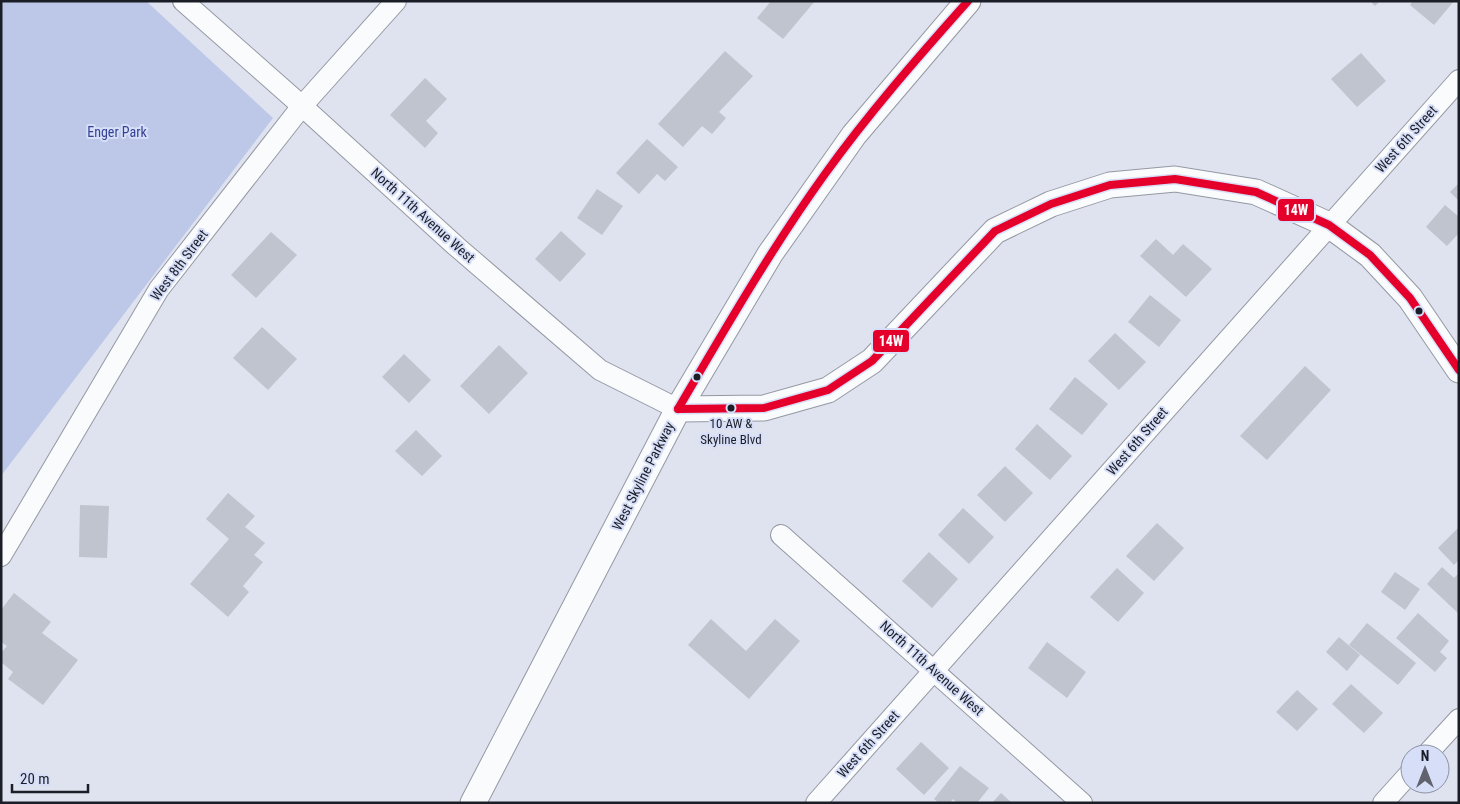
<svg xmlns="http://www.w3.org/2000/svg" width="1460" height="804" font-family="'Roboto Condensed',sans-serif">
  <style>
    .green { fill: #bdc8e8 }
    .building { fill: #c0c4ce }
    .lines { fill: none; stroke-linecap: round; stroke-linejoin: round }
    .minor-casing { stroke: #9598a2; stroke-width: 22 }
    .tertiary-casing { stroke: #9598a2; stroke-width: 27 }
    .minor { stroke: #fafbfd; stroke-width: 20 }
    .tertiary { stroke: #fafbfd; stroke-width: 25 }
    .bus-1-casing { stroke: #d7dff8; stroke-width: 11 }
    .bus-1 { stroke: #e4002b; stroke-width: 8 }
    .bus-dot { fill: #1b1e27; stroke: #d7dff8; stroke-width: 2 }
    .labels { text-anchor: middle; stroke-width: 4; stroke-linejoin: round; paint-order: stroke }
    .bus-label { font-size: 13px; fill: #1b1e27; stroke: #d7dff8 }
    .park-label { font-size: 14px; fill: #344294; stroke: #d7dff8 }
    .street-label { font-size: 14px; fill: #1b1e27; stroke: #d7dff8 }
    .line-badge { stroke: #d7dff8; stroke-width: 2 }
    .badge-label { font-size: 14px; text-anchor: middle; font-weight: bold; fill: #fff }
  </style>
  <rect width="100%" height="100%" fill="#dfe3f0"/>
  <path class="green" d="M1,1H146L273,118L1,476Z"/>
  <g class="building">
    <path d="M771,1H815L783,39L757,18Z"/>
    <path d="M1370,1H1380L1375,6Z"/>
    <path d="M1413,1H1454L1434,25L1410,5Z"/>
    <path d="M725,51L753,76L719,112L726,118L712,134L702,126L683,147L658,124Z"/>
    <path d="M1361,53L1386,81L1357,107L1331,79Z"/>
    <path d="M425,78L447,99L426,121L438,133L425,148L390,115Z"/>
    <path d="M647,139L678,167L665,181L657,174L639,194L616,173Z"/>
    <path d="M1459,183V201L1450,192Z"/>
    <path d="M597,189L623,206L602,235L577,218Z"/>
    <path d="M1445,205L1459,217V233L1447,246L1426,227Z"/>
    <path d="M561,231L586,254L560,282L535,259Z"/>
    <path d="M271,232L297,255L256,298L231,275Z"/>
    <path d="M1156,239L1173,255L1183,244L1212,269L1186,297L1140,256Z"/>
    <path d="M1150,295L1181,320L1159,347L1128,322Z"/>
    <path d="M262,327L297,359L268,390L233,358Z"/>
    <path d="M1115,333L1146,362L1119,390L1088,361Z"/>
    <path d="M499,345L528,373L489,414L460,386Z"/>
    <path d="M404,354L431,380L409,403L382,377Z"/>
    <path d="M1305,366L1331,390L1267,460L1240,436Z"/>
    <path d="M1075,377L1108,404L1082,435L1049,409Z"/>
    <path d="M1037,424L1072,456L1050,480L1015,449Z"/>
    <path d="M416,430L442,456L422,476L395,451Z"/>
    <path d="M1005,466L1033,493L1005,522L977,495Z"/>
    <path d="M228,493L255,516L245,527L265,543L254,555L263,562L243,586L249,592L228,617L190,584L229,539L206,519Z"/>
    <path d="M80,505L109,506L107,558L79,557Z"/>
    <path d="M963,508L994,537L969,564L938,535Z"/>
    <path d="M1157,523L1184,548L1154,581L1126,556Z"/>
    <path d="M1459,527V560L1454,565L1438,548Z"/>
    <path d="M929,552L958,579L932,608L902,581Z"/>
    <path d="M1442,567L1454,578L1459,573V614L1427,584Z"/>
    <path d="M1117,568L1144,593L1118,622L1090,597Z"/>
    <path d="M1395,572L1420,589L1405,610L1381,592Z"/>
    <path d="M14,593L51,622L42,633L78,660L43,705L8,679L13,672L1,662V653L7,646L1,642V610Z"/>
    <path d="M1418,613L1449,641L1440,652L1447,658L1435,672L1396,638Z"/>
    <path d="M711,619L746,651L775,619L800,641L749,699L688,645Z"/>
    <path d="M1367,623L1416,663L1398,685L1349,645Z"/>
    <path d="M1339,637L1360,655L1347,671L1326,652Z"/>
    <path d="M1047,642L1086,672L1067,698L1028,668Z"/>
    <path d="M1351,684L1383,713L1364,733L1332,704Z"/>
    <path d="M1297,690L1318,709L1297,731L1276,712Z"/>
    <path d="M921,742L949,768L924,795L896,769Z"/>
    <path d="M960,766L989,788L977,803H957L953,799L950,803H939L934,799Z"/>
    <path d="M1001,793L1012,803H992Z"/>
  </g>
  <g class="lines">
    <defs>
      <g id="minor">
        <path d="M183,1L302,106L457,247L600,370L678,409"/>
        <path d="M781,535L1082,803"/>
        <path d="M1,556L159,289L302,106L396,1"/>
        <path d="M1427,754L1459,719"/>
        <path d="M816,803L1459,80"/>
        <path d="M1383,803L1410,773"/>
      </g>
      <g id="tertiary">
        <path d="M678,409L764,408L828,390L872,361L995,231L1051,204L1110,185L1175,179L1256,192L1329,225L1370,255L1410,298L1459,370"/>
        <path d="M473,803L678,409L770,254L854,135L968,1"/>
      </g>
    </defs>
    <use href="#minor" class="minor-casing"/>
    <use href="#tertiary" class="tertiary-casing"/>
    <use href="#minor" class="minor"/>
    <use href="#tertiary" class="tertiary"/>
    <defs>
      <g id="bus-1">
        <path d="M678,409L764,408L828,390L872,361L995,231L1051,204L1110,185L1175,179L1256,192L1329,225L1370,255L1410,298L1459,370"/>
        <path d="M678,409C725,329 771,249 825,174C869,113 918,57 968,1"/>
      </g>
    </defs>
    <use href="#bus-1" class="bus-1-casing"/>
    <use href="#bus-1" class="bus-1"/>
  </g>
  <g class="bus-dot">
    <circle cx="1419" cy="311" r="4.5"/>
    <circle cx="697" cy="377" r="4.5"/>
    <circle cx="731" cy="408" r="4.5"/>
  </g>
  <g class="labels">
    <g class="bus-label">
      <text x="731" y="428">10 AW &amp;<tspan x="731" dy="16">Skyline Blvd</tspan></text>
    </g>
    <g class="park-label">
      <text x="117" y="137">Enger Park</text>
    </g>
    <g class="street-label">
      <text transform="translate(1406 139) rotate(-48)" y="5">West 6th Street</text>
      <text transform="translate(423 215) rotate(42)" y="5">North 11th Avenue West</text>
      <text transform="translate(179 265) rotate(-53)" y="5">West 8th Street</text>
      <text transform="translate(1137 441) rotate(-49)" y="5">West 6th Street</text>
      <text transform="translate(643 476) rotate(-63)" y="5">West Skyline Parkway</text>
      <text transform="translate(932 668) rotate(42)" y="5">North 11th Avenue West</text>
      <text transform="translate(868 744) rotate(-48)" y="5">West 6th Street</text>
    </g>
  </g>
  <g class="line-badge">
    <rect x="1277" y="198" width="38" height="24" rx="5" fill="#e4002b"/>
    <rect x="872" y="329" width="38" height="24" rx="5" fill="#e4002b"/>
  </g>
  <g class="badge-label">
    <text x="1296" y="215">14W</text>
    <text x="891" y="346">14W</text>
  </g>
  <rect width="1460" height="804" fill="none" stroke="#1b1e27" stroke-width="5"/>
  <g transform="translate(1425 769)"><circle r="24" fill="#d7dff8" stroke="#8c92a4"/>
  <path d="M0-4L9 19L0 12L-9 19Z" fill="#60636d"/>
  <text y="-8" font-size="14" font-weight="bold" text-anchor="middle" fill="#1b1e27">N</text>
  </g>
  <path d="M12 784v8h76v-8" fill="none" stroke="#1b1e27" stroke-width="2.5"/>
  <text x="20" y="784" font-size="15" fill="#1b1e27" stroke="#d7dff8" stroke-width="4" paint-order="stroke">20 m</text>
</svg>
